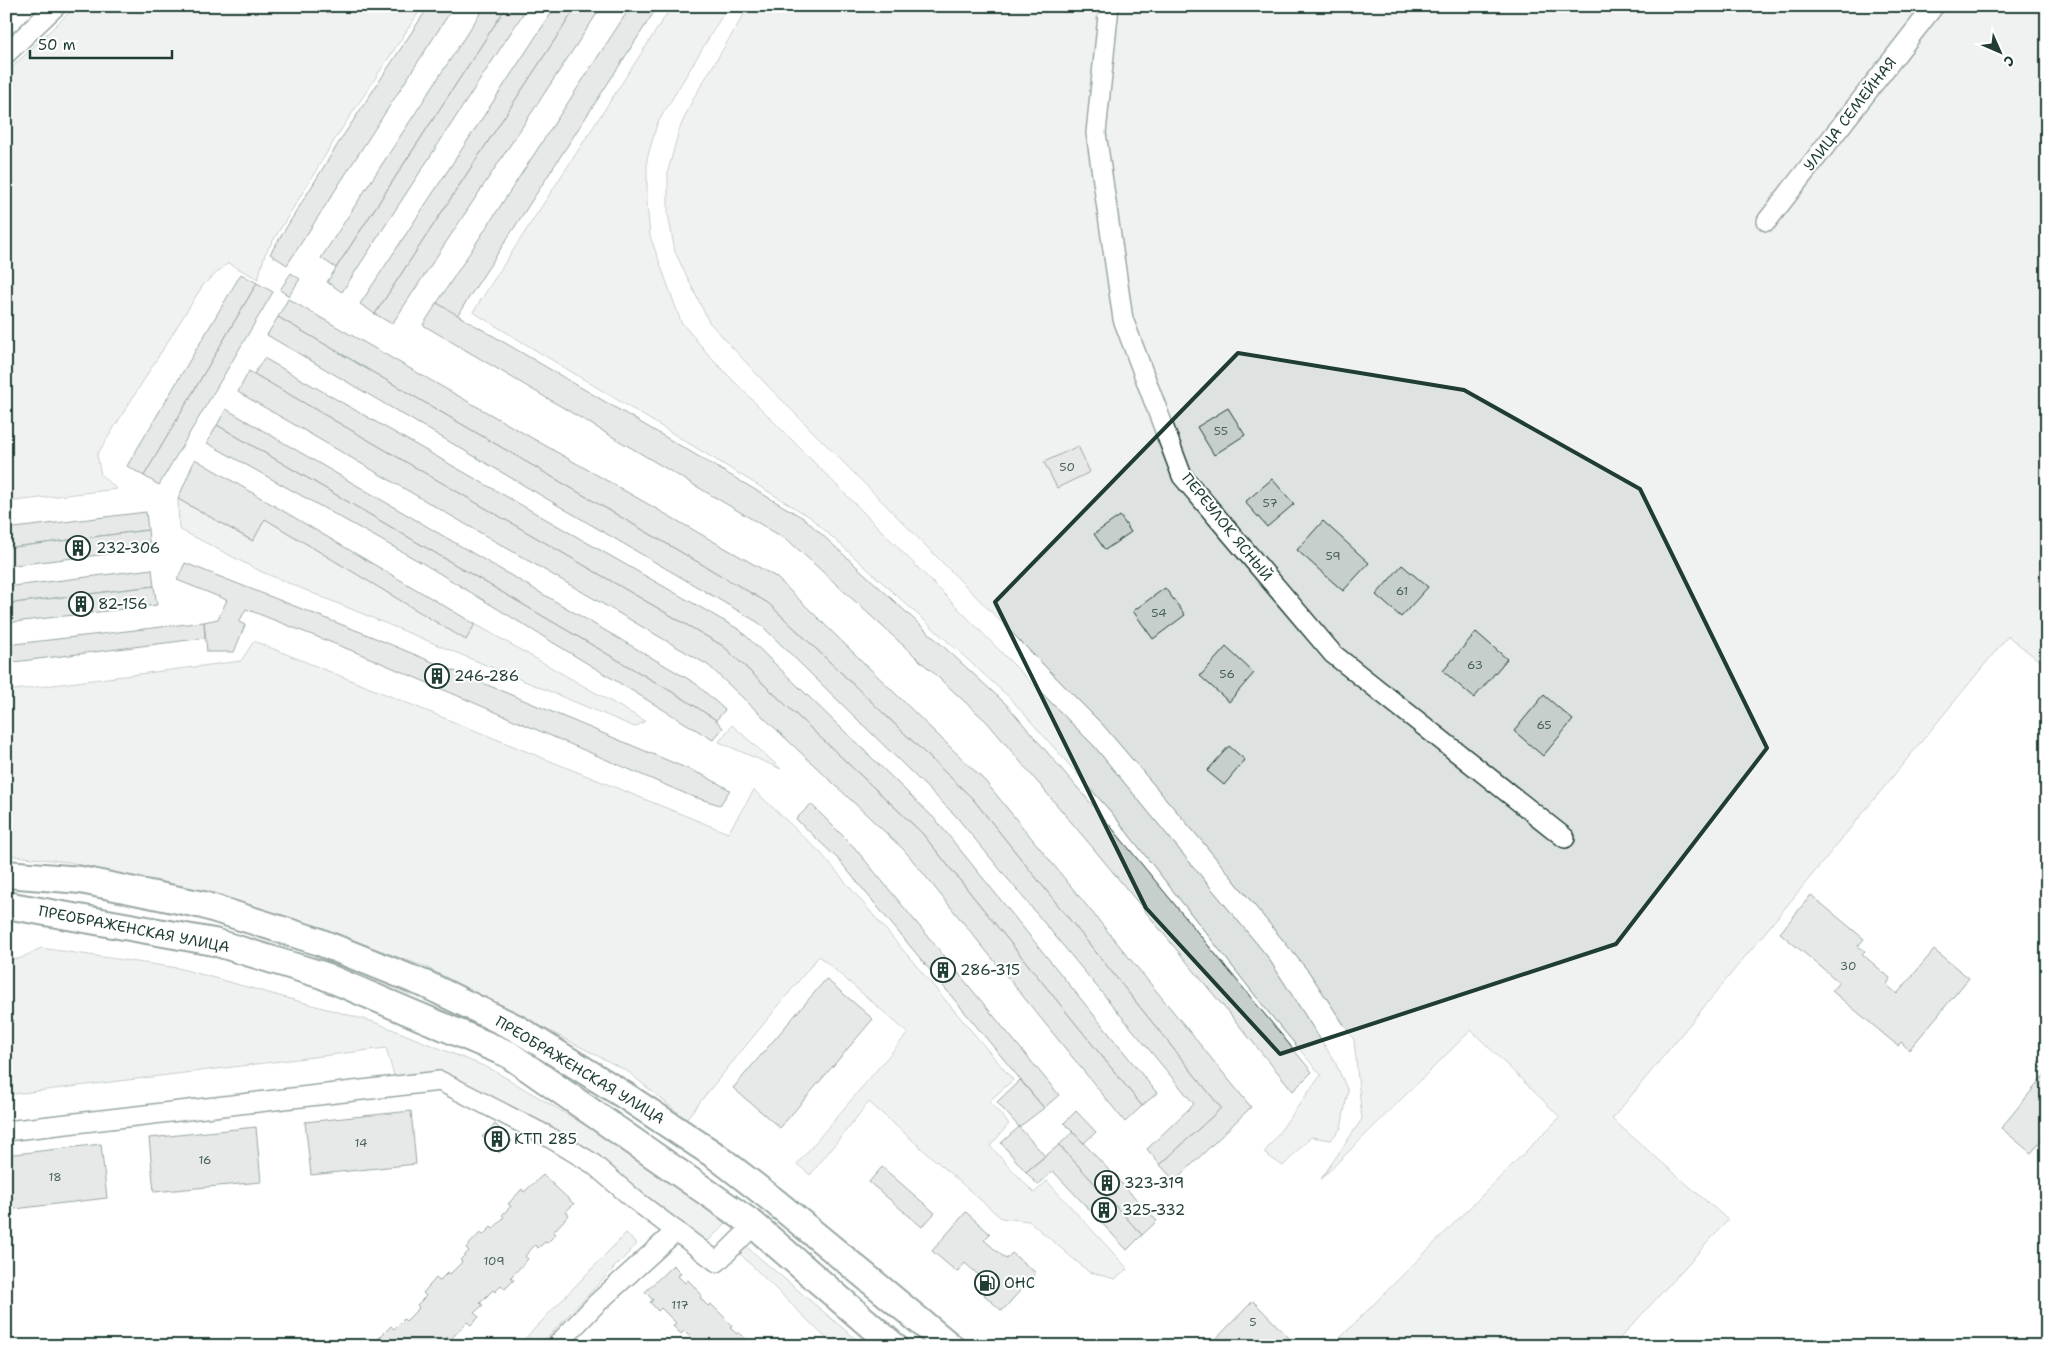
<svg xmlns="http://www.w3.org/2000/svg" width="2053" height="1352" font-family="'Shantell Sans',sans-serif">
  <style>
    .green { fill: #dee3e2; stroke: #7e908b }
    .building { fill: #c7cfcc; stroke: #1f3d34 }
    .lines { fill: none; stroke-linecap: round; stroke-linejoin: round }
    .street-casing { stroke: #1f3d34; stroke-width: 22 }
    .secondary-casing { stroke: #1f3d34; stroke-width: 30 }
    .street { stroke: #fff; stroke-width: 19 }
    .secondary { stroke: #fff; stroke-width: 26 }
    .marked { fill: none; stroke: #1f3d34; stroke-width: 4; stroke-linejoin: round }
    .labels { text-anchor: middle; stroke-width: 4; stroke-linejoin: round; paint-order: stroke }
    .number-label { font-size: 12px; fill: #49625a }
    .street-label { font-size: 15px; fill: #1f3d34; stroke: #fff }
    .poi-label { font-size: 15px; fill: #1f3d34; stroke: #fff; text-anchor: start }
  </style>
  <rect width="100%" height="100%" fill="#fff"/>
  <filter id="ink" filterUnits="userSpaceOnUse"><feTurbulence type="fractalNoise" baseFrequency=".02" numOctaves="2"/><feDisplacementMap in="SourceGraphic" scale="10" xChannelSelector="R" yChannelSelector="G"/><feConvolveMatrix kernelMatrix="1 2 1 2 8 2 1 2 1" color-interpolation-filters="sRGB"/></filter>
  <g filter="url(#ink)">
    <g class="green">
      <path d="M76,6H423L337,136L265,254L258,279L228,263L203,285L97,455L101,475L117,489L6,502V73Z"/>
      <path d="M672,6H728L657,124L647,159V202L650,236L681,322L713,360L1094,746L1267,956L1335,1062L1348,1091L1341,1128L1331,1140L1311,1137L1283,1166L1264,1153L1321,1075L1269,1013L1111,812L1010,698L810,517L473,312Z"/>
      <path d="M749,6H2047V667L2008,636L1612,1119L1728,1220L1613,1346H1332L1560,1117L1471,1030L1321,1179L1362,1119L1354,1040L1309,972L1201,840L1103,725L765,383L709,322L675,252L668,214V171L679,130L693,99Z"/>
      <path d="M178,499L252,541L265,519L465,639L475,624L645,721L635,727L262,572L179,529Z"/>
      <path d="M254,641L728,833L754,790L820,852L1013,1080L989,1101L1009,1124L990,1146L1034,1193L1047,1181L1128,1269L1115,1279L1089,1272L1029,1221L1001,1218L869,1102L810,1175L797,1164L908,1033L819,956L686,1119L627,1071L426,967L282,916L69,862L6,855V691L241,661Z"/>
      <path d="M732,725L781,769L719,742Z"/>
      <path d="M41,948L178,968L374,1022L491,1069L672,1177L725,1224L705,1244L550,1125L440,1073L395,1079L386,1048L6,1095V959H19Z"/>
      <path d="M626,1233L637,1244L539,1346H518Z"/>
      <path d="M742,1243L864,1346H834L735,1249Z"/>
    </g>
    <g class="building">
      <path d="M429,6H454L287,265L270,254L341,139Z"/>
      <path d="M485,6H507L336,268L321,258Z"/>
      <path d="M507,6H528L342,292L327,282Z"/>
      <path d="M556,6H577L375,314L360,304Z"/>
      <path d="M577,6H602L392,324L375,314Z"/>
      <path d="M631,6H658L457,316L437,303Z"/>
      <path d="M291,273L300,279L289,296L280,290Z"/>
      <path d="M241,274L257,283L144,476L127,466Z"/>
      <path d="M257,283L273,292L159,485L144,476Z"/>
      <path d="M288,299L776,577L985,781L1251,1107L1175,1181L1160,1165L1221,1108L972,798L768,603L278,317Z"/>
      <path d="M437,303L805,519L1006,704L1112,828L1312,1072L1293,1091L1093,848L987,722L789,541L423,325Z"/>
      <path d="M278,317L768,603L972,798L1221,1108L1160,1165L1147,1149L1194,1104L955,815L759,623L267,335Z"/>
      <path d="M264,358L740,630L936,820L1157,1093L1142,1106L921,832L723,646L254,374Z"/>
      <path d="M249,371L723,646L921,832L1142,1106L1125,1122L905,851L708,665L238,392Z"/>
      <path d="M1228,408L1245,435L1214,455L1197,427Z"/>
      <path d="M226,409L695,683L725,710L716,720L684,699L217,425Z"/>
      <path d="M217,425L684,699L716,720L723,728L713,740L424,564L207,443Z"/>
      <path d="M1078,446L1090,472L1057,488L1044,462Z"/>
      <path d="M195,459L475,624L466,640L265,519L253,541L178,499Z"/>
      <path d="M1272,479L1294,504L1267,527L1245,502Z"/>
      <path d="M146,512L148,530L6,548V529Z"/>
      <path d="M1120,516L1131,532L1105,550L1094,534Z"/>
      <path d="M1323,521L1369,563L1343,591L1297,550Z"/>
      <path d="M148,530L150,549L6,566V548Z"/>
      <path d="M185,563L368,635L705,776L730,790L720,805L691,796L358,653L246,609L239,622L245,625L234,652H207L204,622L218,619L227,600L177,580Z"/>
      <path d="M1402,565L1428,587L1401,617L1376,595Z"/>
      <path d="M152,569L154,586L6,604V587Z"/>
      <path d="M154,586L157,605L6,623V604Z"/>
      <path d="M1165,588L1185,615L1153,639L1133,611Z"/>
      <path d="M204,622L205,638L6,663V645Z"/>
      <path d="M1476,632L1507,659L1474,698L1443,671Z"/>
      <path d="M1226,647L1254,673L1229,702L1200,676Z"/>
      <path d="M1544,695L1573,720L1543,756L1514,731Z"/>
      <path d="M1229,746L1245,760L1224,785L1207,771Z"/>
      <path d="M811,804L854,847L1059,1095L1044,1108L838,859L796,819Z"/>
      <path d="M1811,895L1864,939L1858,946L1865,951L1862,954L1890,978L1887,985L1897,994L1934,950L1969,978L1909,1050L1901,1042L1898,1046L1832,991L1839,982L1780,933Z"/>
      <path d="M826,979L873,1019L780,1128L733,1088Z"/>
      <path d="M2047,1072V1133L2031,1153L2001,1128Z"/>
      <path d="M1020,1080L1044,1108L1019,1127L997,1102Z"/>
      <path d="M411,1111L416,1164L311,1175L305,1122Z"/>
      <path d="M1076,1111L1096,1132L1084,1143L1064,1123Z"/>
      <path d="M495,1124L512,1141L499,1153L482,1137Z"/>
      <path d="M256,1127L261,1182L154,1192L149,1138Z"/>
      <path d="M1019,1127L1045,1156L1026,1172L1001,1143Z"/>
      <path d="M1073,1132L1157,1221L1142,1235L1059,1145Z"/>
      <path d="M101,1144L107,1198L6,1210V1155Z"/>
      <path d="M1059,1145L1142,1235L1127,1250L1053,1171L1038,1185L1026,1172Z"/>
      <path d="M882,1167L935,1213L922,1227L869,1182Z"/>
      <path d="M543,1175L574,1204L566,1211L569,1215L553,1232L556,1234L547,1243L545,1242L538,1248L535,1245L525,1256L528,1259L511,1277L514,1280L505,1289L501,1285L495,1292L493,1290L480,1303L483,1305L474,1313L479,1317L471,1325L467,1322L450,1340L447,1337L439,1346H379L382,1342L378,1339L391,1326L394,1329L404,1319L406,1321L419,1308L417,1305L426,1296L423,1293L436,1278L439,1281L448,1272L450,1274L462,1262L460,1260L469,1251L466,1248L480,1233L483,1235L491,1227L493,1229L504,1217L502,1215L511,1206L508,1204L522,1189L524,1192Z"/>
      <path d="M966,1212L990,1234L984,1240L1006,1259L1012,1253L1036,1273L1002,1311L984,1295L991,1286L965,1263L957,1272L932,1251Z"/>
      <path d="M673,1265L681,1273L678,1276L685,1283L688,1280L702,1295L700,1298L708,1306L711,1304L732,1325L730,1328L737,1334L739,1332L753,1346H699L684,1331L681,1334L673,1326L676,1323L661,1308L658,1311L650,1302L653,1300L645,1292Z"/>
      <path d="M1253,1301L1294,1343L1291,1346H1209Z"/>
    </g>
    <g class="lines">
      <defs>
        <g id="street">
          <path d="M1109,6L1096,133L1123,319L1182,476L1333,654L1565,838"/>
          <path d="M6,54L56,6"/>
          <path d="M1767,221L1934,6"/>
          <path d="M6,1131L440,1081L549,1137L592,1163L635,1200L717,1262L754,1225"/>
          <path d="M556,1346L597,1303L676,1231"/>
        </g>
        <g id="secondary">
          <path d="M6,874L81,880L203,905L317,941L427,985L516,1028L624,1095L716,1156L773,1200L950,1346"/>
          <path d="M6,905L214,942L322,975L508,1054L754,1225L894,1346"/>
        </g>
      </defs>
      <use href="#street" class="street-casing"/>
      <use href="#secondary" class="secondary-casing"/>
      <use href="#street" class="street"/>
      <use href="#secondary" class="secondary"/>
    </g>
  </g>
  <path d="M0 0H2053V1352H0ZM1238,353L1464,390L1640,489L1767,748L1616,944L1280,1054L1146,908L995,602Z" fill="#fff" fill-opacity=".55" fill-rule="evenodd"/>
  <path class="marked" d="M1238,353L1464,390L1640,489L1767,748L1616,944L1280,1054L1146,908L995,602Z"/>
  <defs>
    <symbol id="building-ring" viewBox="-11 -11 22 22"><circle r="9.5" fill="#fff" stroke="#1f3d34" stroke-width="1.5"/><path d="M-4-6H4V6H1V3H-1V6H-4ZM-2.5-4.3h1.7v1.8h-1.7ZM.8-4.3h1.7v1.8H.8ZM-2.5-1h1.7V.8h-1.7ZM.8-1h1.7V.8H.8Z" fill="#1f3d34"/></symbol>
    <symbol id="fuel-ring" viewBox="-11 -11 22 22"><circle r="9.5" fill="#fff" stroke="#1f3d34" stroke-width="1.5"/><path d="M-5.5-6h7V0h2V4h1.3V-2.5L3-4.5l.8-.8L6-3V5H2.5V1h-1V6h-7ZM-4.2-4.7v3.2H.2V-4.7Z" fill="#1f3d34"/></symbol>
  </defs>
  <g fill-rule="evenodd">
    <use href="#building-ring" x="64" y="534" width="28" height="28"/>
    <use href="#building-ring" x="67" y="590" width="28" height="28"/>
    <use href="#building-ring" x="423" y="662" width="28" height="28"/>
    <use href="#building-ring" x="929" y="956" width="28" height="28"/>
    <use href="#building-ring" x="483" y="1125" width="28" height="28"/>
    <use href="#building-ring" x="1093" y="1169" width="28" height="28"/>
    <use href="#building-ring" x="1090" y="1196" width="28" height="28"/>
    <use href="#fuel-ring" x="973" y="1269" width="28" height="28"/>
  </g>
  <g class="labels">
    <g class="number-label">
      <text x="1221" y="435">55</text>
      <text x="1067" y="471">50</text>
      <text x="1270" y="507">57</text>
      <text x="1333" y="560">59</text>
      <text x="1402" y="595">61</text>
      <text x="1159" y="617">54</text>
      <text x="1475" y="669">63</text>
      <text x="1227" y="678">56</text>
      <text x="1544" y="729">65</text>
      <text x="1848" y="970">30</text>
      <text x="361" y="1147">14</text>
      <text x="205" y="1164">16</text>
      <text x="55" y="1181">18</text>
      <text x="494" y="1265">109</text>
      <text x="680" y="1309">117</text>
      <text x="1253" y="1326">5</text>
    </g>
    <g class="street-label">
      <text transform="translate(1850 114) rotate(-52)" y="5">УЛИЦА СЕМЕЙНАЯ</text>
      <text transform="translate(1227 527) rotate(51)" y="5">ПЕРЕУЛОК ЯСНЫЙ</text>
      <text transform="translate(134 929) rotate(11)" y="5">ПРЕОБРАЖЕНСКАЯ УЛИЦА</text>
      <text transform="translate(580 1070) rotate(31)" y="5">ПРЕОБРАЖЕНСКАЯ УЛИЦА</text>
    </g>
    <g class="poi-label">
      <text x="96" y="553">232-306</text>
      <text x="98" y="609">82-156</text>
      <text x="454" y="681">246-286</text>
      <text x="960" y="975">286-315</text>
      <text x="514" y="1144">КТП 285</text>
      <text x="1124" y="1188">323-319</text>
      <text x="1122" y="1215">325-332</text>
      <text x="1004" y="1288">ОНС</text>
    </g>
  </g>
  <rect width="2053" height="1352" fill="none" stroke="#fff" stroke-width="25"/>
  <rect x="12" y="12" width="2028" height="1327" fill="none" stroke="#1f3d34" stroke-width="2" filter="url(#ink)"/>
  <g transform="translate(2000 52) rotate(135)" stroke="#ffffff" stroke-width="4" paint-order="stroke">
  <path d="M0-4L9 19L0 12L-9 19Z" fill="#1f3d34"/>
  <text y="-8" font-size="14" font-weight="bold" text-anchor="middle" fill="#1f3d34">С</text>
  </g>
  <path d="M30 50v8h142v-8" fill="none" stroke="#1f3d34" stroke-width="2.5"/>
  <text x="38" y="50" font-size="15" fill="#1f3d34" stroke="#ffffff" stroke-width="4" paint-order="stroke">50 m</text>
</svg>
